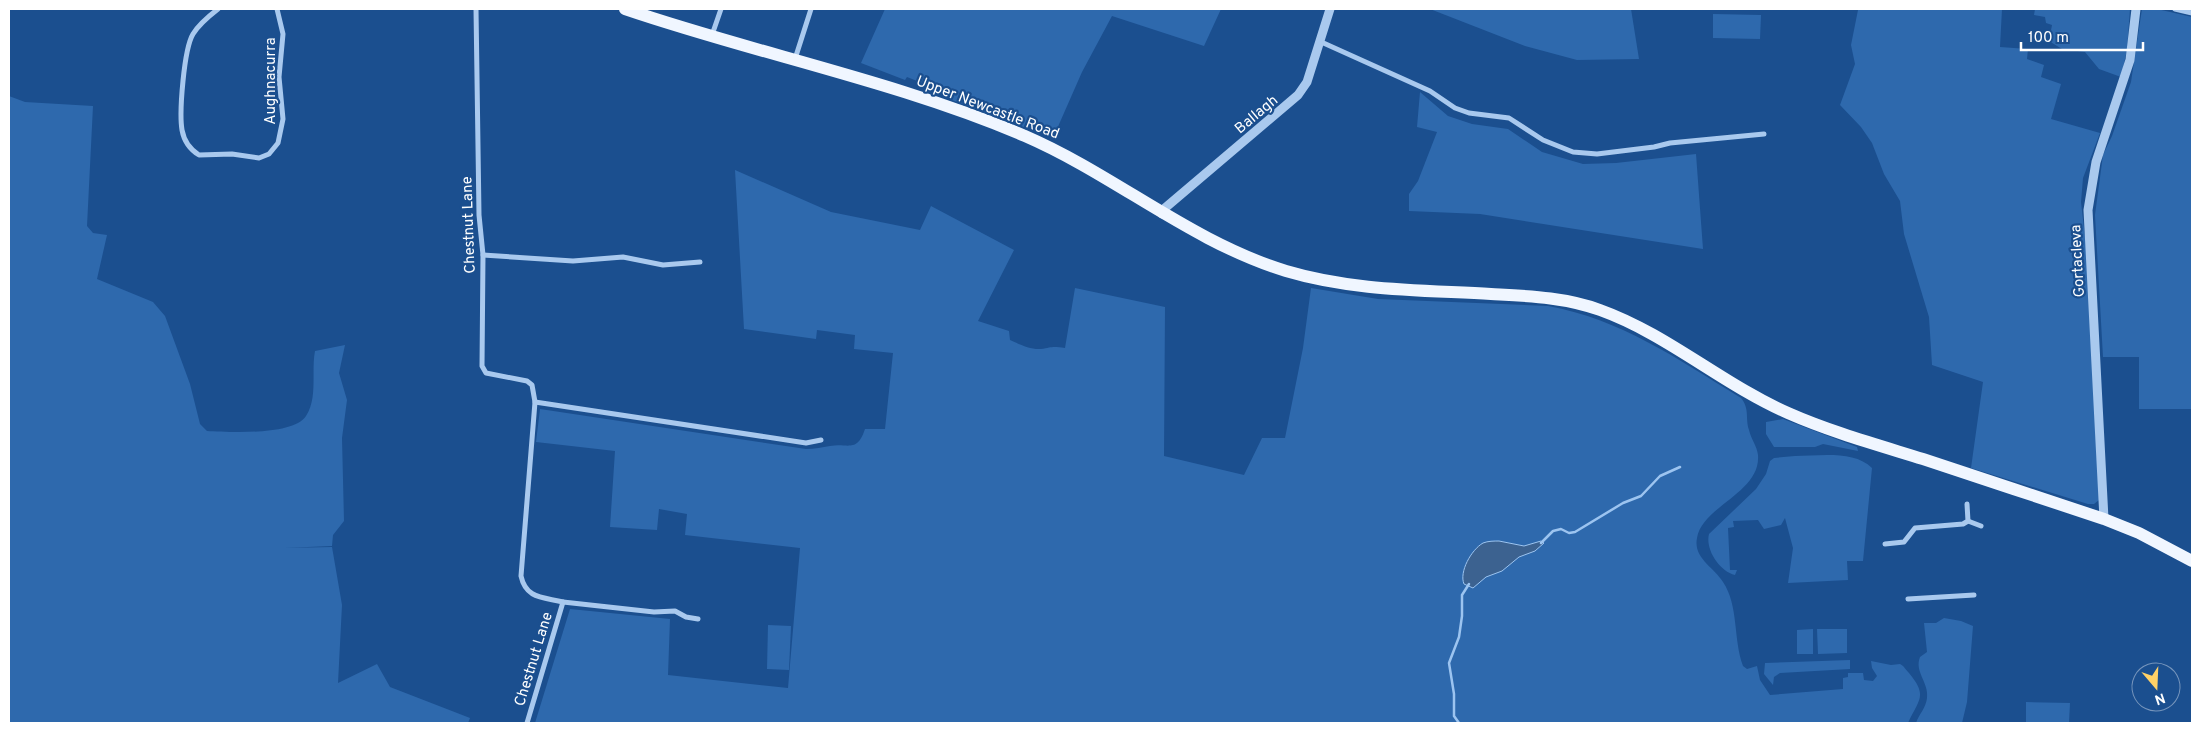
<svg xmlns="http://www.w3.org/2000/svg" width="2201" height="732" font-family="Overpass,sans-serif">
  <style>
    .green { fill: #2e69ad }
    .water { fill: #3c6290; stroke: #9cc4f0 }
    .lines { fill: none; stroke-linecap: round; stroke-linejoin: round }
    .stream { stroke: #9cc4f0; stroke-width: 2.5 }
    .minor { stroke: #a9c9ee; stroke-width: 5 }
    .tertiary { stroke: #a9c9ee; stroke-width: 9 }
    .primary { stroke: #f0f6ff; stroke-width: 12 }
    .labels { text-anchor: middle; stroke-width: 4.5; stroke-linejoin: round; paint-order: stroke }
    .street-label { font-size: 15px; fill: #fff; stroke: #1b4f8f }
  </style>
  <rect width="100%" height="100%" fill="#1b4f8f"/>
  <g class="green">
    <path d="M885,9H1221L1204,46L1112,16L1082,72L1053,138L944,97L945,92L907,77L905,80L861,63Z"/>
    <path d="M1430,9H1631L1639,59L1577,60L1525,46Z"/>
    <path d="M1823,9H2002L2000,47L2028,49L2027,59L2044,65L2041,77L2061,84L2051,119L2100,133L2083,178L2081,202L2087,255L2099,500L2094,504H2088L1971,468L1983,382L1932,365L1929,317L1904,234L1900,201L1884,174L1872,143L1861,127L1840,105L1855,64L1851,45L1858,10Z"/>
    <path d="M2035,9H2130L2127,50L2121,77L2099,69L2085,52L2062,49L2049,41L2052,25L2046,23L2045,17L2034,15Z"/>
    <path d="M2142,9H2157L2192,17V409H2139V357H2103L2095,215L2103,155L2112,136L2131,82Z"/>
    <path d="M1713,14L1761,15L1760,39L1713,38Z"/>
    <path d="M1420,92L1448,116L1472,124L1508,129L1542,152L1583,164L1616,163L1696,154L1703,249L1480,214L1409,211V194L1418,181L1437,132L1417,127Z"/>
    <path d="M9,96L25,102L93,106L87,226L93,233L107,235L97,279L153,302L165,316L190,384L200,424L207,431C229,432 293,436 306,416C318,398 311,371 315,351L345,345L339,373L347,400L342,438L344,521L333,535L332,546L284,548L332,547L342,605L338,683L377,664L390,687L470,718L468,723H9Z"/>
    <path d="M735,170L831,212L920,230L931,206L1014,250L978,321L1009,331L1010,340C1019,344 1031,350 1041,349C1052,347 1053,346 1065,348L1075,288L1165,307L1164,456L1244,475L1262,438H1285L1303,348L1311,288L1378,299L1548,306C1621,319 1679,360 1741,398C1750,409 1745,418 1749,430C1751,439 1757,446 1758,455C1761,493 1702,506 1697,538C1693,558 1714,567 1723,582C1739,606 1733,639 1743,666L1747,669L1757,666L1760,680L1770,695L1843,689V678L1848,677V673H1863L1864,680L1873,681L1877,676L1872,668L1871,661L1891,665L1900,664C1905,667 1905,669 1909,673C1928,696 1919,699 1908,723H535L570,609L670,619L668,675L788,688L800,548L685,535L687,514L659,509L657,530L610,527L615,451L536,442L540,409L806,449C815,449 822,447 830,446C849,443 857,453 865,429H885L893,353L854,349L855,335L817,330L816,339L744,329Z"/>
    <path d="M1783,419L1857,447L1858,451L1823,444L1815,447H1774L1766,434V422Z"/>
    <path d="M1795,456C1819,456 1854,450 1872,468L1863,561H1847L1848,580L1788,583L1793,548L1785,518L1781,525L1764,529L1758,520L1733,521L1734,527L1728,528L1730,570H1737L1735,575C1719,571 1705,549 1709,534L1756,489L1766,474L1770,461L1774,458Z"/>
    <path d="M1944,618L1961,621L1973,626L1967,702L1962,723H1916C1919,714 1926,708 1927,698C1929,682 1914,672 1920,657L1927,652L1924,623H1936Z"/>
    <path d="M768,625L791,626L789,670L767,669Z"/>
    <path d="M1813,629V654H1797V630Z"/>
    <path d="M1817,629H1847V653L1818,654Z"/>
    <path d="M1850,660V669L1780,673L1774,677L1773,685L1764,674L1765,663Z"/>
    <path d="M2026,702L2070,703L2069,723H2026Z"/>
  </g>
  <path class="water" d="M1499,541L1524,546L1541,541L1544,543L1535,551L1519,557L1502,571L1486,577L1473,588L1464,584C1459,572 1471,550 1483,543C1488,541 1494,541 1499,541Z"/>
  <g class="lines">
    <g class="stream">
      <path d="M1541,543L1553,531L1561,529L1569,533L1575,532L1623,503L1641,496L1660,476L1680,467"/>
      <path d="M1459,723L1454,716V694L1449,663L1459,637L1462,616V595L1469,584"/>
    </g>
    <g class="minor">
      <path d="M218,9C209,16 199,24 193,34C184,49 179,112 182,130C184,141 191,150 199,155L232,154L259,158L269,154L278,143L283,119L279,77L283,34L277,9"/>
      <path d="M476,9L479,215L483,255L482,366L486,373L527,381L532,385L535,402L521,576C526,599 543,597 563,602L527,723"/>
      <path d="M2175,9L2192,13"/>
      <path d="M712,35L721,9"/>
      <path d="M1319,41L1430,91L1455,108L1469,113L1509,118L1543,140L1573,152L1597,154L1654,147L1670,143L1764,134"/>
      <path d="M795,59L811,9"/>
      <path d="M483,255L573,261L623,257L663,265L700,262"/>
      <path d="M535,402L806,443L821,440"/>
      <path d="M1968,521L1981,526"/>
      <path d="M1885,544L1904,542L1915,528L1963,524L1968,521L1967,504"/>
      <path d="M1908,599L1974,595"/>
      <path d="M563,602L654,612L675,611L686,617L698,619"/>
    </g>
    <g class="tertiary">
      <path d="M1162,214L1165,208L1298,95L1307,82L1330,9"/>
      <path d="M2104,519L2088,210L2096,162L2130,60L2136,9"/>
    </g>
    <path class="primary" d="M625,9C757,54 896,81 1025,136C1115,175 1191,242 1286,271C1353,291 1422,290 1491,294C1527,296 1565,297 1600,310C1667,334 1722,384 1788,413C1831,432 1878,445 1923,459C1983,479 2044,499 2104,519L2139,533L2192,561"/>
  </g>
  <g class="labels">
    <g class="street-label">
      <text transform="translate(270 81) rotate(-90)" y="5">Aughnacurra</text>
      <text transform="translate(988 107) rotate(21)" y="5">Upper Newcastle Road</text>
      <text transform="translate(1256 114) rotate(-40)" y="5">Ballagh</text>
      <text transform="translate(468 225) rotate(-92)" y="5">Chestnut Lane</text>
      <text transform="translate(2077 261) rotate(-93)" y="5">Gortacleva</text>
      <text transform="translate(533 659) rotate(-73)" y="5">Chestnut Lane</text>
    </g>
  </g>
  <rect width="2201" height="732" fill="none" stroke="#ffffff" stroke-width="20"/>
  <g transform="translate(2156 687) rotate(161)"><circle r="24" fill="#1b4f8f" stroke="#7695bc"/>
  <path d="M0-4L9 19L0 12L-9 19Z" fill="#ffd166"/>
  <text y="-8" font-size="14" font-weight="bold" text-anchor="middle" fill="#ffffff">N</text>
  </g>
  <path d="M2021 42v8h122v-8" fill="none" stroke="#ffffff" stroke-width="2.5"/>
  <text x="2028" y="42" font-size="15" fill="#ffffff" stroke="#1b4f8f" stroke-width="4" paint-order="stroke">100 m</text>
</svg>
